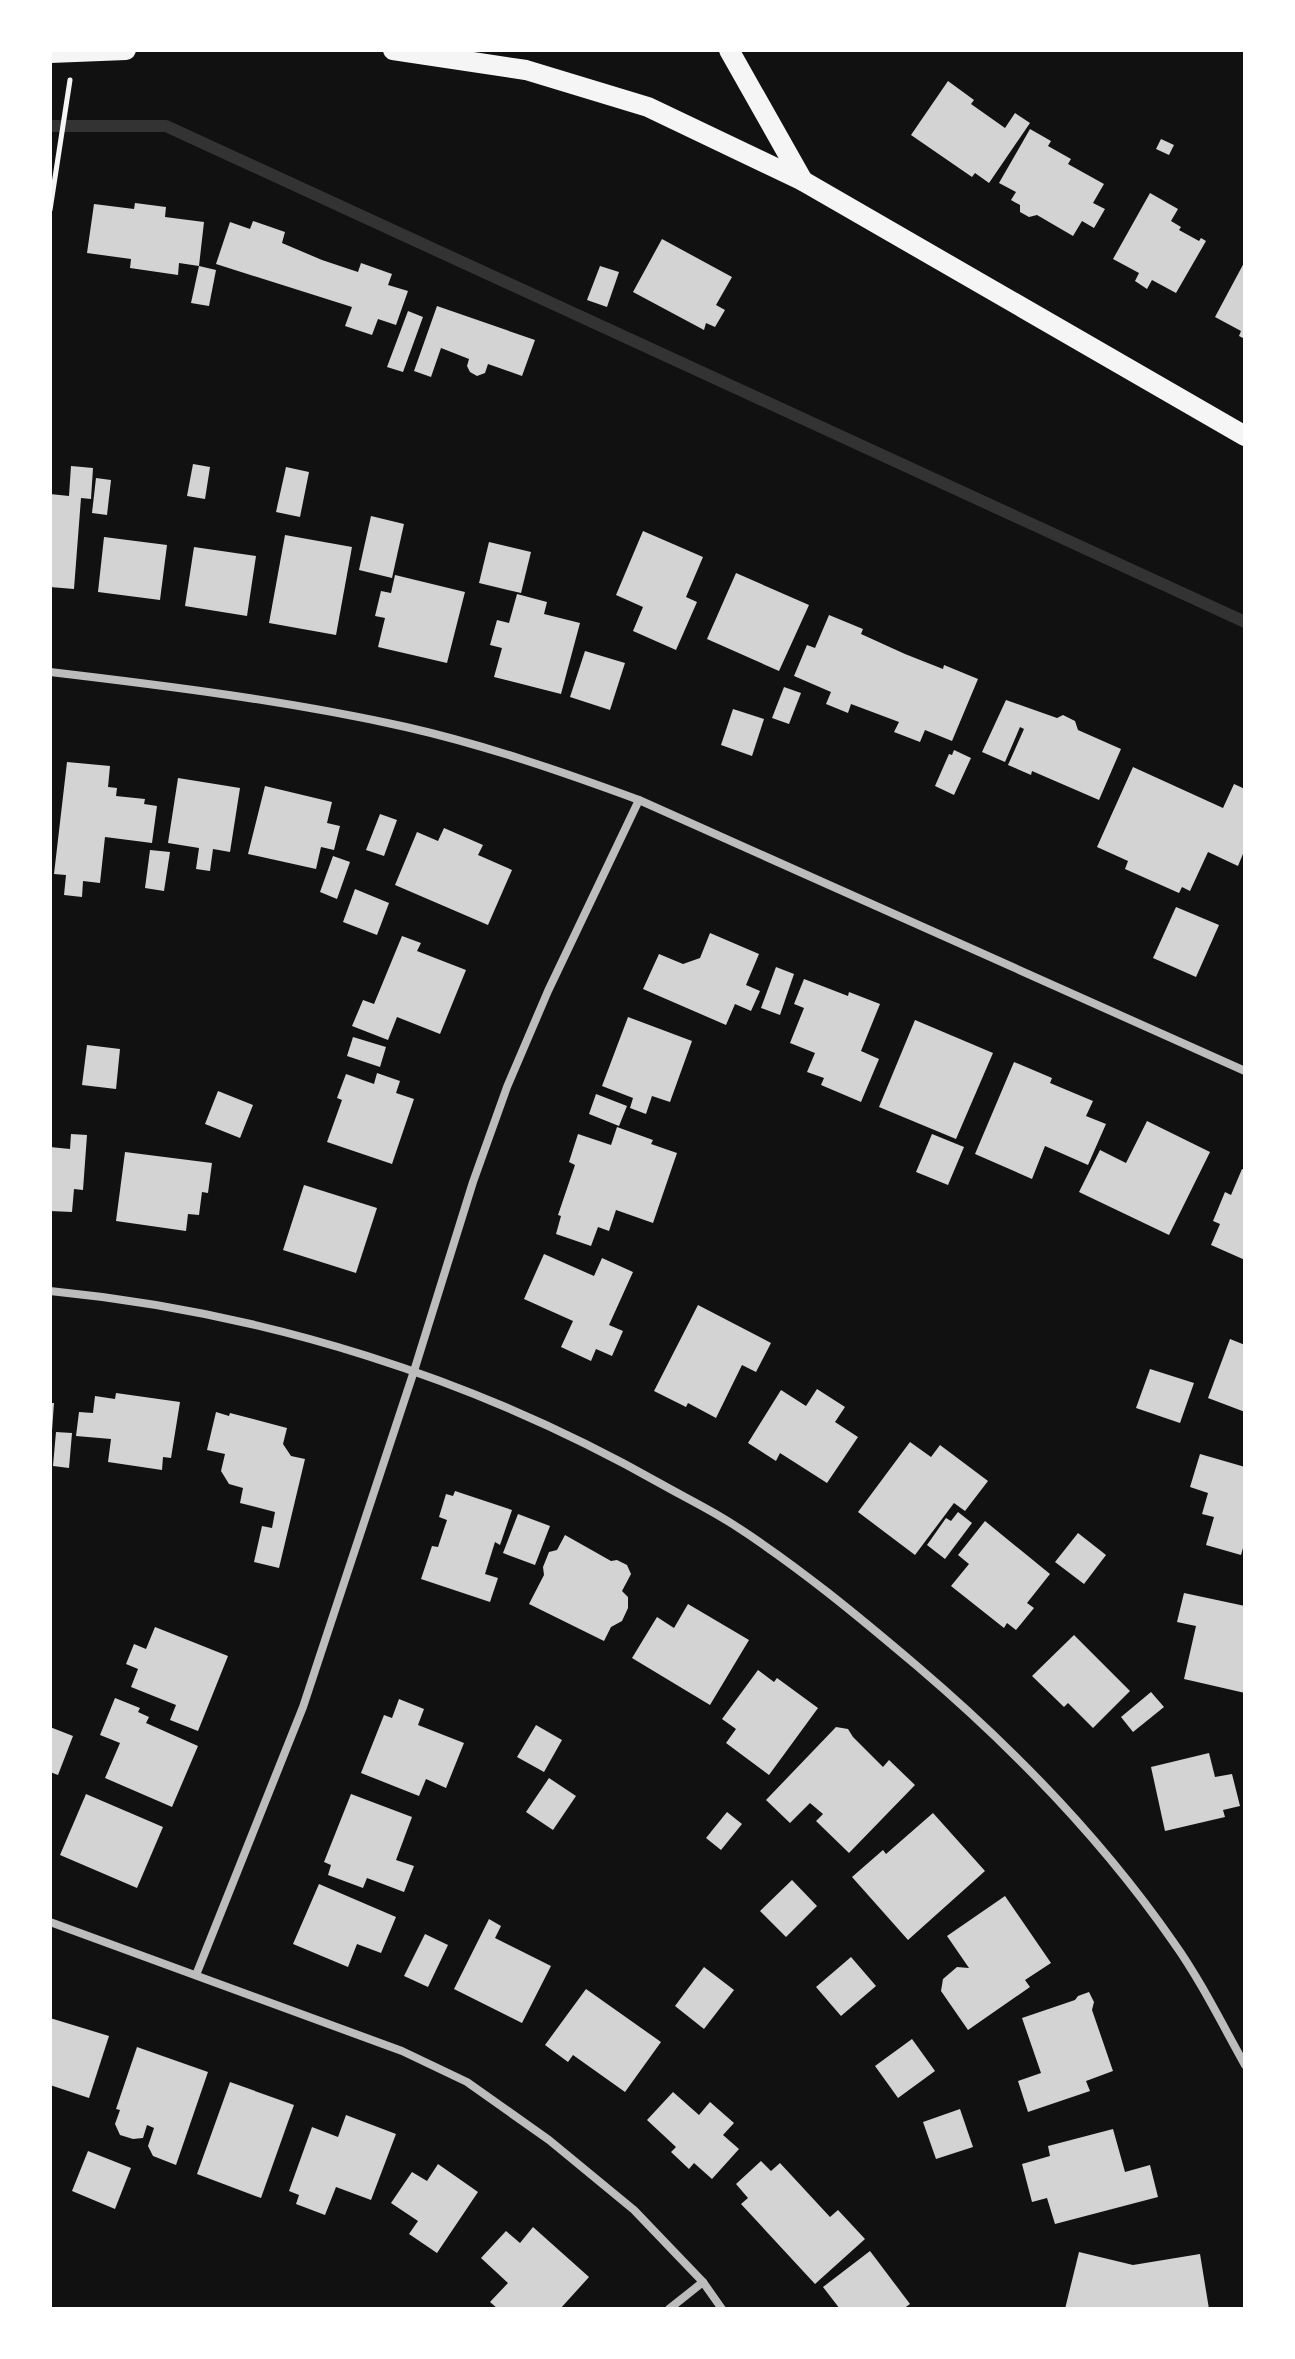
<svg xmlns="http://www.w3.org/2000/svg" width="1295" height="2359" font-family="'Sofia Sans Condensed',sans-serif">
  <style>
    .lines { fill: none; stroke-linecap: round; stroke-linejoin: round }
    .stream { stroke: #333; stroke-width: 12 }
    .building { fill: #d3d3d3 }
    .path { stroke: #f5f5f5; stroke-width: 5 }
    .minor { stroke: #bcbcbc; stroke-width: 8 }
    .primary { stroke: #f5f5f5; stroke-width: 20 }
  </style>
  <rect width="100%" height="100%" fill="#111"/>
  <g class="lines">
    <path class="stream" d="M50,126H166L1245,622"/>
  </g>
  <g class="building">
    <path d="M948,81L974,100L971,104L1005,128L1015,113L1030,123L989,183L975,173L972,177L911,135Z"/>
    <path d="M1030,129L1051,141L1048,146L1071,159L1068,164L1104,184L1093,203L1105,209L1094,228L1082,221L1073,236L1037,215L1029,217L1020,212V205L1011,200L1016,192L999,183Z"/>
    <path d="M1161,139L1174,145L1169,155L1156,149Z"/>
    <path d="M1150,193L1178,209L1171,221L1181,227L1179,230L1199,241L1201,238L1206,241L1176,293L1152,280L1147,289L1135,281L1139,273L1113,259Z"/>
    <path d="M135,203L166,207L165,217L204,222L199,266L179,263L178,275L130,268L131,259L87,253L94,204L134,209Z"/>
    <path d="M253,221L285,232L282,243L322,260L358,272L361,263L392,274L388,285L408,291L396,325L378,319L372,335L345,326L352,307L216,264L230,222L250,229Z"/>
    <path d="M662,239L732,277L716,305L725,310L715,327L706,323L704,330L633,292Z"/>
    <path d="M1245,261V339L1239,336L1241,331L1215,317Z"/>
    <path d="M199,266L216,270L209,306L191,303Z"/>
    <path d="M600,266L619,272L607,307L587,300Z"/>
    <path d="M437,306L535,340L522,376L488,364L485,373L477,376L470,372L467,366L469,359L441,348L431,377L414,371Z"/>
    <path d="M408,311L423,317L403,372L387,367Z"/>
    <path d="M193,464L210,467L205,499L187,496Z"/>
    <path d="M71,466L93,468L91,499L81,498L74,589L50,587V494L69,496Z"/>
    <path d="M286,467L309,472L300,517L276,512Z"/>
    <path d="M96,478L111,480L107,515L92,513Z"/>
    <path d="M371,516L404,524L392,578L359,570Z"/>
    <path d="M643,531L703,557L686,597L697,602L676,650L633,631L643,607L616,595Z"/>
    <path d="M285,535L352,547L336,635L269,623Z"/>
    <path d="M104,537L167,545L160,600L98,592Z"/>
    <path d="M489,542L531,552L521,593L479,583Z"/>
    <path d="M194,547L256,556L247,616L185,606Z"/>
    <path d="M736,573L809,605L779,671L707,639Z"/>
    <path d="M395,575L465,592L447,663L378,647L385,618L375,616L381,591L391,593Z"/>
    <path d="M517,594L547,602L544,614L580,623L561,694L494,677L502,648L490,645L497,620L509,623Z"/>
    <path d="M829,615L863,629L861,634L905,654L943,669L944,665L978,679L952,741L925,730L920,742L894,732L899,722L851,704L848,713L826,704L831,692L794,676L807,645L815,648Z"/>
    <path d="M585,651L625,663L610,710L570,697Z"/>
    <path d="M784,687L801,693L789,724L772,718Z"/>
    <path d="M1006,700L1057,718L1063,715L1075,721L1078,730L1121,749L1099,800L1032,771L1031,775L1008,765L1024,729L1020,727L1005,762L982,752Z"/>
    <path d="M733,709L764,719L752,756L721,745Z"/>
    <path d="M954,750L971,758L954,795L935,786L949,754L952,755Z"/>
    <path d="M67,762L110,766L108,787L117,788L116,796L145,799L144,804L157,806L152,843L105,837L100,883L83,881L82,897L64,895L66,875L54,874Z"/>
    <path d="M1133,767L1223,808L1234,784L1245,789V849L1238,866L1208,852L1190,891L1182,887L1179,893L1125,869L1128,861L1097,847Z"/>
    <path d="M178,778L240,788L230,852L213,849L210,871L196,869L199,848L168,843Z"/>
    <path d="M265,786L332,802L327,823L340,826L334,850L321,847L316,869L248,854Z"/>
    <path d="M380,814L397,820L384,856L366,850Z"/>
    <path d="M444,828L483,845L478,855L512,870L488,925L395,885L417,832L438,841Z"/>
    <path d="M150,850L170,852L164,891L145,888Z"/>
    <path d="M333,856L350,862L337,899L320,892Z"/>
    <path d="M355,889L389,903L377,935L343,922Z"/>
    <path d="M1176,907L1219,925L1196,977L1153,958Z"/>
    <path d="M710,933L759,954L746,985L760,991L751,1011L735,1004L726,1025L643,989L659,954L683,964L700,958Z"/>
    <path d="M402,936L421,943L417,951L466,970L440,1034L397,1017L388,1040L352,1026L363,1000L374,1004Z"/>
    <path d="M776,967L794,974L780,1015L761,1008Z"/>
    <path d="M804,979L848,996L849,992L880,1004L861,1051L879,1059L861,1102L821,1085L824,1078L807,1072L815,1053L790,1043L804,1008L794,1004Z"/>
    <path d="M628,1017L692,1041L670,1102L652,1096L646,1114L630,1108L633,1098L602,1086Z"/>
    <path d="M915,1020L993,1053L956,1139L879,1107Z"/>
    <path d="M353,1037L386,1047L380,1067L347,1056Z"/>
    <path d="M87,1045L120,1049L116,1089L82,1085Z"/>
    <path d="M1014,1062L1052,1078L1050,1083L1093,1101L1086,1116L1106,1124L1088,1165L1045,1146L1032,1179L975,1154Z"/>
    <path d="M377,1073L400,1081L396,1093L414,1099L392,1164L327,1142L342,1100L337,1098L346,1074L374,1084Z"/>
    <path d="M218,1091L253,1105L240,1138L205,1124Z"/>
    <path d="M596,1094L627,1106L619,1126L589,1114Z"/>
    <path d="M1147,1121L1210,1152L1169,1235L1079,1192L1100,1150L1126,1163Z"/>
    <path d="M617,1127L653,1140L651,1144L677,1153L653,1223L616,1210L609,1231L598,1227L591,1246L556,1234L561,1216L558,1215L575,1165L569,1162L578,1134L611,1145Z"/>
    <path d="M71,1134L87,1135L83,1190L74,1189L72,1212L50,1211V1147L70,1149Z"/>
    <path d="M932,1134L964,1147L948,1185L916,1172Z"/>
    <path d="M125,1152L212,1163L208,1193L202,1192L199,1215L188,1214L186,1231L116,1221Z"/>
    <path d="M1242,1169L1245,1170V1260L1211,1245L1220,1224L1213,1221L1225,1192L1231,1195Z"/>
    <path d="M304,1185L377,1208L356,1273L283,1250Z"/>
    <path d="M544,1254L594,1276L602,1258L633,1272L609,1325L623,1331L612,1356L596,1349L591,1361L561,1347L573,1321L524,1299Z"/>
    <path d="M698,1305L771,1343L756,1372L742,1365L716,1418L688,1403L686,1407L654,1391Z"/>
    <path d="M1230,1339L1245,1345V1412L1208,1398Z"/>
    <path d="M1150,1369L1194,1383L1180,1423L1136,1408Z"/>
    <path d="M817,1389L845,1407L835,1422L858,1437L827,1483L780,1453L776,1461L748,1443L781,1390L806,1406Z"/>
    <path d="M116,1393L180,1402L171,1458L163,1457L162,1470L108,1462L111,1439L76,1436L79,1412L93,1413L95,1396L115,1399Z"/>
    <path d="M50,1403H54L52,1431L50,1430Z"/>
    <path d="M216,1412L229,1416L230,1413L287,1428L283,1444L291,1456L305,1459L279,1568L254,1562L262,1526L272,1528L275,1512L240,1503L243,1488L229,1484L221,1471L225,1454L207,1450Z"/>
    <path d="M56,1432L72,1433L69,1468L53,1466Z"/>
    <path d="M910,1442L931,1457L940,1445L988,1481L965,1511L954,1503L915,1555L858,1512Z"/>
    <path d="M1200,1454L1245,1467V1541L1241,1555L1206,1545L1214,1517L1202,1514L1208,1493L1190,1487Z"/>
    <path d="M455,1491L512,1510L500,1545L495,1542L485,1574L498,1578L490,1602L421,1579L432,1546L438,1547L447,1520L439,1517L446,1494L453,1496Z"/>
    <path d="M958,1512L972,1523L945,1559L927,1545L946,1518L951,1521Z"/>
    <path d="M518,1514L550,1526L535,1565L503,1553Z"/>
    <path d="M985,1521L1050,1574L1027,1603L1034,1608L1016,1630L1007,1623L1004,1628L951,1586L969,1564L958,1555Z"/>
    <path d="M1078,1533L1106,1555L1084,1584L1055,1562Z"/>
    <path d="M565,1535L611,1561L617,1560L627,1565L631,1574L622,1591L628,1597V1608L622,1621L611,1627L604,1641L529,1604L544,1575L543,1567L549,1552L557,1550Z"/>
    <path d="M1184,1593L1245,1606V1693L1184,1679L1196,1626L1177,1622Z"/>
    <path d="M688,1604L749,1640L710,1705L632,1658L657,1617L674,1628Z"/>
    <path d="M155,1627L228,1656L198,1731L170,1720L176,1705L131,1687L138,1669L126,1664L134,1644L146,1649Z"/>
    <path d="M1074,1635L1130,1691L1093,1728L1068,1703L1064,1707L1032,1676Z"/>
    <path d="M758,1670L774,1682L777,1678L818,1708L769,1775L726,1743L736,1729L722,1719Z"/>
    <path d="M1151,1692L1164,1707L1133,1732L1121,1717Z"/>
    <path d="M115,1698L140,1708L138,1712L149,1717L146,1723L198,1746L172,1807L105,1778L120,1743L100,1735Z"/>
    <path d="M399,1699L424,1709L418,1725L464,1743L446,1788L426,1779L419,1796L361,1773L384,1715L392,1718Z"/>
    <path d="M536,1725L562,1740L544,1772L517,1757Z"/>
    <path d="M50,1727L73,1736L58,1775L50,1772Z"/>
    <path d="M836,1727L848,1729L853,1737L883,1767L889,1760L915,1785L849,1853L816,1821L823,1814L810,1803L790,1823L766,1800Z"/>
    <path d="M1209,1753L1215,1777L1232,1774L1240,1806L1223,1810L1225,1817L1165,1831L1151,1767Z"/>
    <path d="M549,1778L576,1796L553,1830L526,1812Z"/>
    <path d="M86,1794L163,1827L137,1888L60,1855Z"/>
    <path d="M351,1794L412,1817L396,1860L414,1866L404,1892L367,1878L363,1888L328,1875L331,1865L324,1862Z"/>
    <path d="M727,1812L742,1824L721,1850L706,1838Z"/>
    <path d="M933,1813L985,1871L908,1940L852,1877L883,1850L886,1854Z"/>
    <path d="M792,1880L817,1906L786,1937L760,1911Z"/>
    <path d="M319,1884L396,1917L381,1953L357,1944L348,1967L293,1944Z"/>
    <path d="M1005,1896L1051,1963L1025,1980L1030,1987L968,2030L941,1991L943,1979L957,1967L969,1968L947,1936Z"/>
    <path d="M489,1919L501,1926L495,1938L551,1966L522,2023L454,1989Z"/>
    <path d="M425,1934L448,1945L428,1987L404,1976Z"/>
    <path d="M851,1957L876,1986L841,2016L816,1987Z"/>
    <path d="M704,1967L734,1990L704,2029L675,2006Z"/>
    <path d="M586,1989L661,2042L625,2092L573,2055L568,2062L545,2045Z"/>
    <path d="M1089,1992L1094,2002L1092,2010L1113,2071L1086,2081L1090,2091L1028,2112L1018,2081L1041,2073L1022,2018L1075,2000L1078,1996Z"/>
    <path d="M50,2018L109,2036L89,2098L50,2085Z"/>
    <path d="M912,2039L935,2071L898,2098L875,2066Z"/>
    <path d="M137,2047L208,2072L176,2165L153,2156L148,2146L154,2128L147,2125L143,2138L133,2139L120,2135L115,2124L120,2110L116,2109Z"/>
    <path d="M230,2082L294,2105L261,2198L197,2174Z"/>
    <path d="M673,2092L699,2115L710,2102L734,2123L723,2135L739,2149L712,2179L694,2163L689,2169L671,2152L676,2147L647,2120Z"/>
    <path d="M960,2109L973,2147L936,2159L923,2122Z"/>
    <path d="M346,2115L396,2134L371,2200L336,2187L325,2215L296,2204L299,2195L289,2191L312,2127L338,2137Z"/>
    <path d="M1113,2129L1125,2172L1150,2165L1158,2197L1055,2224L1047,2198L1032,2202L1022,2164L1050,2156L1048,2146Z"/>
    <path d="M88,2151L131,2168L115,2209L72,2191Z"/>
    <path d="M761,2161L771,2171L780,2163L830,2217L838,2210L865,2239L815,2284L741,2204L748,2198L736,2184Z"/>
    <path d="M438,2164L478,2192L437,2253L409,2234L418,2221L391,2203L412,2172L427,2181Z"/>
    <path d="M533,2227L589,2277L560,2309H498L490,2302L508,2283L481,2258L506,2231L520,2243Z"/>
    <path d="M870,2251L910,2304L903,2309H840L823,2287Z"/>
    <path d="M1079,2252L1133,2265L1200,2254L1209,2309H1065Z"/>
  </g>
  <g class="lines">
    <path class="path" d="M50,210L70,80"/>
    <g class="minor">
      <path d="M50,672C169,686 289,701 406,727C485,745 563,772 639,800L1245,1071"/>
      <path d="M50,1291C265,1312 475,1378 663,1485C686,1498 711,1510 734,1525C799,1567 858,1616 917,1666C1012,1747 1102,1839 1174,1943C1201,1981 1222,2024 1245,2065"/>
      <path d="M50,1922L402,2051L467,2082L549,2140L634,2210L703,2282L722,2309"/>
      <path d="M196,1975L303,1707L414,1371L473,1182L507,1087L548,991L639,800"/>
      <path d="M669,2309L703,2282"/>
    </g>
    <g class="primary">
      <path d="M393,50L526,70L648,107L803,181L1245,436"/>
      <path d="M729,50L803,181"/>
      <path d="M50,53L126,50"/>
    </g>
  </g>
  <rect width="1295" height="2359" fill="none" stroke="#ffffff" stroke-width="104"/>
</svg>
